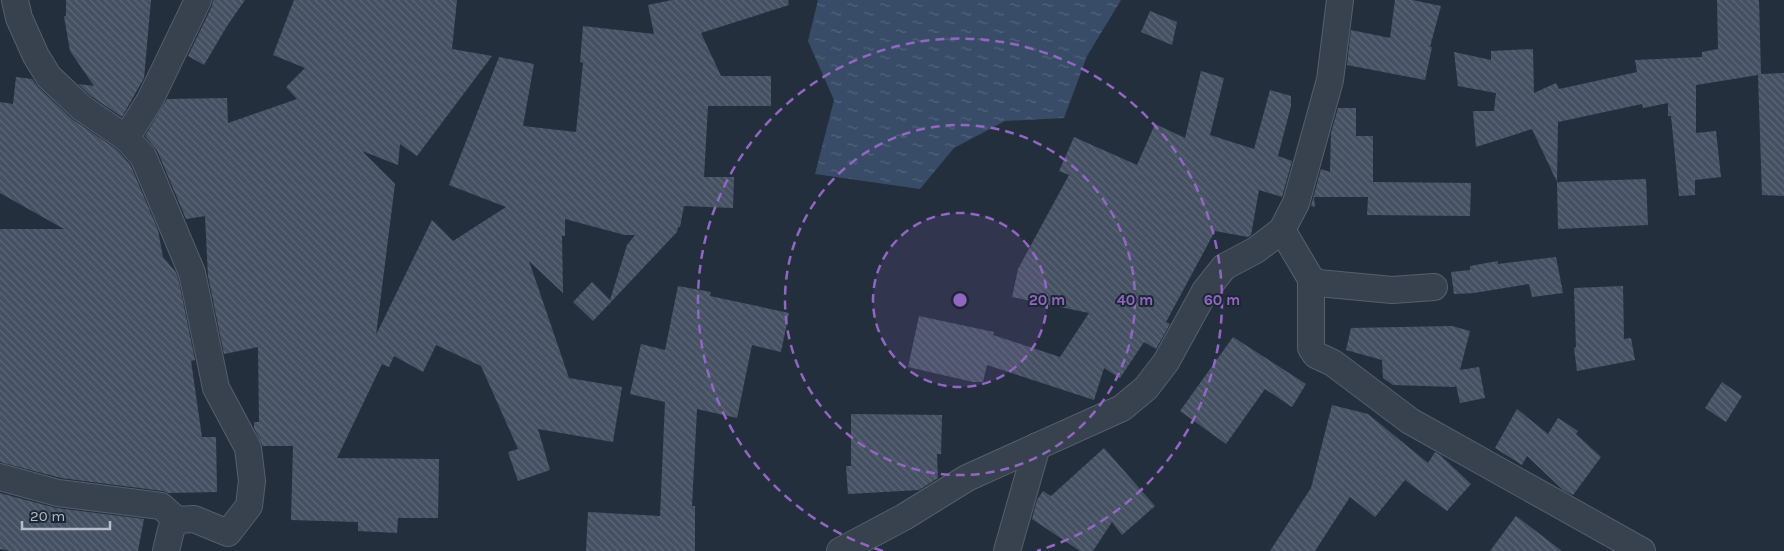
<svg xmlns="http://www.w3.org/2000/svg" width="1784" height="551" font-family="Karla,sans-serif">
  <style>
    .water { fill: url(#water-ripples) }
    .building { fill: url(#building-back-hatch) }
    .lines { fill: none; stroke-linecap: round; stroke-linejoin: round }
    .minor-casing { stroke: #565f6c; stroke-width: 28 }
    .minor { stroke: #38414e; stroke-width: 26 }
    .ring { fill: none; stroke: #9266c3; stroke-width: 2.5; stroke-dasharray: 9 6 }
    .centre { fill: #9266c3; stroke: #1d2633; stroke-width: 2.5 }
    .ring-label { font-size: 15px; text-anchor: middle; font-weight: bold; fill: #9266c3; stroke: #1d2633; stroke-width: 4; stroke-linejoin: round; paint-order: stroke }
  </style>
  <defs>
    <pattern id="water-ripples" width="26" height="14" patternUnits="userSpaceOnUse" patternTransform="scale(1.25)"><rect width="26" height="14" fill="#394c67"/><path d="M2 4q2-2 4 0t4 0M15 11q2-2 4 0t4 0" fill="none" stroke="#53647b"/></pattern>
    <pattern id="building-back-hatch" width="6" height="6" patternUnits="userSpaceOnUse" patternTransform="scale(1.25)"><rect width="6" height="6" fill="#455162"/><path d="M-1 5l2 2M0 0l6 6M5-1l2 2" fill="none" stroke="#5d6877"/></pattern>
  </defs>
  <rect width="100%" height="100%" fill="#242f3e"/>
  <path class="water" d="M818,0H1121L1087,56L1064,118L1005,121L954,148L920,189L815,174L834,100L808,41Z"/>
  <g class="building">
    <path d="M66,0H151L144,78L122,117L91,96L78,84L94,86L70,51L64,16H66Z"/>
    <path d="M213,0H245L227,26L204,65L188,56L212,6Z"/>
    <path d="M294,0H457L452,49L492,56L417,156L400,144L398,165L362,151L395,184L376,335L432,220L453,241L506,207L449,185L499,57L534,64L523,126L576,132L583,63L580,62L583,26L654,34L648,5L672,0H788L789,5L701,33L721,76H771V106H708L704,177H734L733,208L684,206L680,227H678L677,232L593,321L573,302L592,282L610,300L627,245L635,235H625L565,219V236H562L563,293L529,261L569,378L622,387L613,442L538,429L550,470L518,481L508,452L518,449L481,366L436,345L423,372L394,356L389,367L382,364L337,458L439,459L438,518H398L397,533L358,531V522L291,520L293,446H263L254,428V422H259L258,347L224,354L208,276L205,216L186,219L157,150L145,136L167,99L227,98L228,123L297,99L286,87L305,68L273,55Z"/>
    <path d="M1395,0H1412L1441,6L1430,47H1432L1425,80L1347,65L1351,30L1390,38Z"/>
    <path d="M1717,0H1759L1761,74L1784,73V196L1762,195L1758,75L1696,85V133L1716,131L1721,177L1695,180V195L1679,196L1671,116H1668V103L1643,108L1642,104L1558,122L1557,182L1646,179L1648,225L1558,229L1557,182L1532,129L1476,147L1473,111H1494L1496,93L1458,86L1454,52L1491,60V51L1533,49L1534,93L1556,83L1559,89L1637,72L1635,60L1702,57V52L1718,49Z"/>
    <path d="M1150,11L1177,22L1172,45L1141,32Z"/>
    <path d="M1201,71L1224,78L1210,135L1254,149L1270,90L1291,96V106L1278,156L1292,161L1282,197L1259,190L1251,235L1248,237L1215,231L1166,322L1170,324L1156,349L1144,342L1120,378L1104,368L1094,400L987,365L983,382H973L908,367L919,316L994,332L993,335L1060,357L1089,313L1012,297L1018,269L1069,175L1059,171L1074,137L1137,165L1155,124L1185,138Z"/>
    <path d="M16,77L32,79L39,88L72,119L116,149L130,164L158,230L163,257L175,271L178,277L195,360L191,361L202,437H216L217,492L168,493L163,491L61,478L0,462V229H64L0,193V102L13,104Z"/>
    <path d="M1338,108H1356V136H1373V182L1471,183L1470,216L1367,215L1368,197H1314L1315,207L1311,206L1321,169L1330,172L1331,133Z"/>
    <path d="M1556,257L1563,293L1532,297L1529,284L1474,293L1454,294L1451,272L1470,270V266L1498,261V264Z"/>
    <path d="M678,286L711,292L710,296L789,313L781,352L752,345L737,418L697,409L692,506H695V551H586L588,512L660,516L665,402L630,394L641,344L665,350Z"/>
    <path d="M1623,286L1624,339L1631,338L1635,360L1577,371L1574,348L1576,347L1574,288Z"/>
    <path d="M1452,326L1470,331L1460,370L1479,367L1485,398L1460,403L1456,385L1455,387L1393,385L1383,378L1382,360L1346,350L1351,328Z"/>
    <path d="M1233,337L1306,384L1292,407L1265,389L1226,444L1180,411Z"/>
    <path d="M1722,382L1742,396L1726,422L1705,408Z"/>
    <path d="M1332,405L1368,414L1428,463L1435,452L1440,455L1471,484L1447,511L1405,480L1375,517L1350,497L1315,551H1270L1311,488Z"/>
    <path d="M1517,409L1548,434L1558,418L1578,431L1576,434L1601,457L1573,495L1563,490L1527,456L1522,465L1495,448Z"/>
    <path d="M851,414L942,415L941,454H937L938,478L919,490L848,494L846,466H851Z"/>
    <path d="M1104,448L1155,506L1122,535L1112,522L1093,551H1080L1032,519L1037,500L1043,491L1051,496Z"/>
    <path d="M0,493L56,508L144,519L138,551H11L0,549Z"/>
    <path d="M1516,516L1562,551H1490Z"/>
  </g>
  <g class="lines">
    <defs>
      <g id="minor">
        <path d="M15,0L19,18L36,56L49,77L82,108L126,138L143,156L192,273L216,388L248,448L252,481L249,506L228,533L194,519L177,520L171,530L166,551"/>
        <path d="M126,138L150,100L198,0"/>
        <path d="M1282,230L1311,279L1318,283L1392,290L1434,287"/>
        <path d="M1311,279V348L1316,355L1333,363L1410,421L1642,551"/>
        <path d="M0,477L58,493L161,506L177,520"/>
        <path d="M840,551L904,517L967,478L1122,408L1146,388L1166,362L1205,291L1224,267L1256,250L1282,230L1296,203L1330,80L1340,0"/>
        <path d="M1007,551L1037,446"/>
      </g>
    </defs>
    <use href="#minor" class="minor-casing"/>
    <use href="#minor" class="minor"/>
  </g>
  <circle cx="960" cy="300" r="87" fill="#9266c3" fill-opacity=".12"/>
  <g class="ring">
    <circle cx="960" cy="300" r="87"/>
    <circle cx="960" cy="300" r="175"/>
    <path d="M883 551A262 262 0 1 1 1037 551"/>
  </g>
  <circle cx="960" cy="300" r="8" class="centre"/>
  <g class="ring-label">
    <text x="1047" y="305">20 m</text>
    <text x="1135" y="305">40 m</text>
    <text x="1222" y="305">60 m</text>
  </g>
  <path d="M22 521v8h88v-8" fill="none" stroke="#b4bcc9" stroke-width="2.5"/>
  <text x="30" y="521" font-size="15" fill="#b4bcc9" stroke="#1d2633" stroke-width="4" paint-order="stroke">20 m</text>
</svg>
